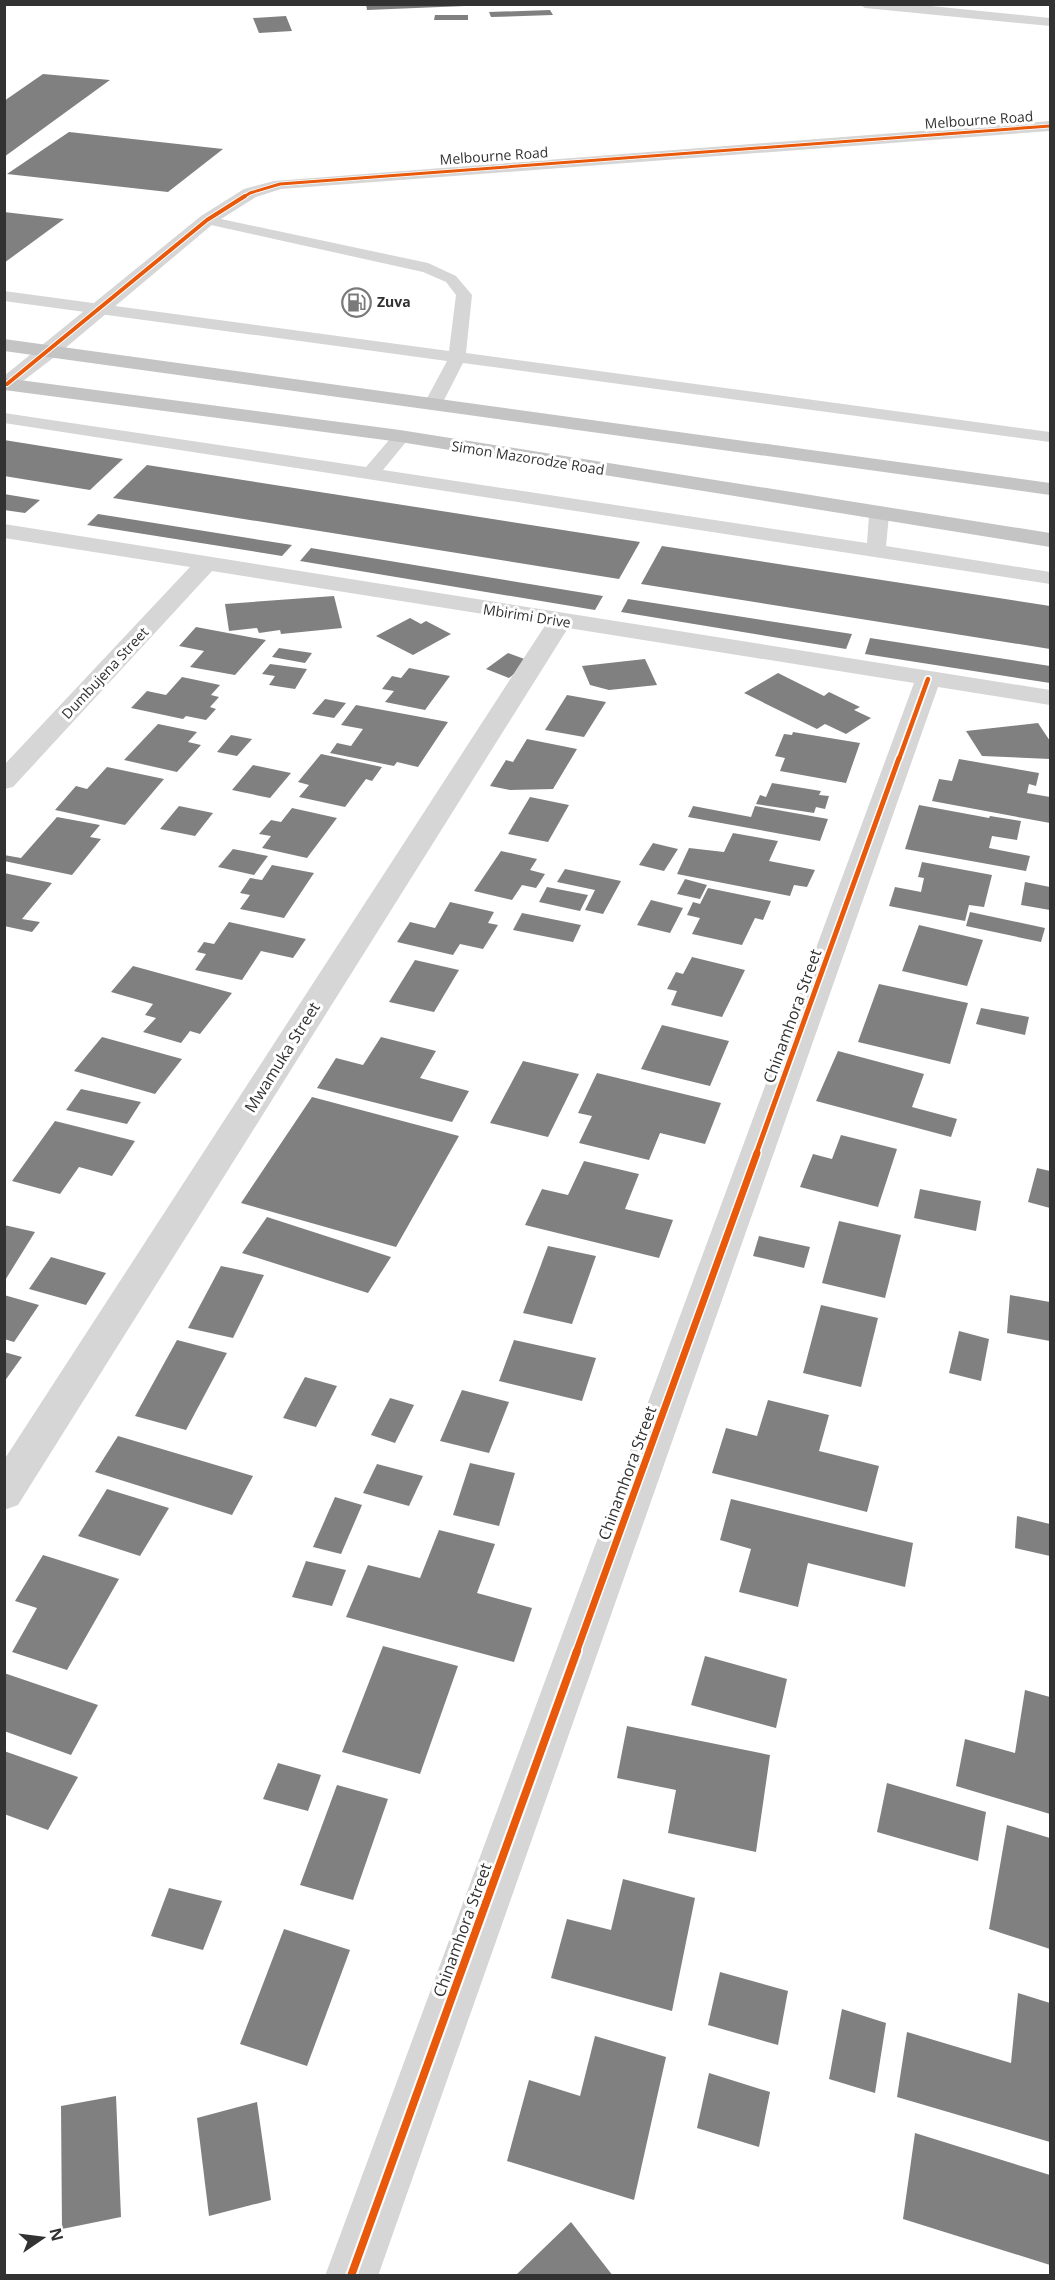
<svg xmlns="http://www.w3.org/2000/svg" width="1055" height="2280" font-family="'Open Sans',sans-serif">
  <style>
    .building { fill: #808080 }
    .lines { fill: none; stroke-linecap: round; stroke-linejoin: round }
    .lane { fill: #d6d6d6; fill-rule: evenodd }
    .street { fill: #d6d6d6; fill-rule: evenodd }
    .highway { fill: #c4c4c4; fill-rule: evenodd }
    .cycleway-far5-casing { stroke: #fff; stroke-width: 4.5 }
    .cycleway-far4-casing { stroke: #fff; stroke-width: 6 }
    .cycleway-far3-casing { stroke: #fff; stroke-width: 8 }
    .cycleway-far2-casing { stroke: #fff; stroke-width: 8 }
    .cycleway-far1-casing { stroke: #fff; stroke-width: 10 }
    .cycleway-casing { stroke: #fff; stroke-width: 12 }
    .cycleway-far5 { stroke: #e8590c; stroke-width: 3 }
    .cycleway-far4 { stroke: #e8590c; stroke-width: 4 }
    .cycleway-far3 { stroke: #e8590c; stroke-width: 4.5 }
    .cycleway-far2 { stroke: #e8590c; stroke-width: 5 }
    .cycleway-far1 { stroke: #e8590c; stroke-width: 7 }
    .cycleway { stroke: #e8590c; stroke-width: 8 }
    .labels { text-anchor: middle; stroke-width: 6; stroke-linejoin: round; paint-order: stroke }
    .far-street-label { font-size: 14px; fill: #323232; stroke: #fff }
    .far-poi-label { font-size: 14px; font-weight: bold; fill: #323232; stroke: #fff; text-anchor: start }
    .street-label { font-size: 16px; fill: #323232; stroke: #fff }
  </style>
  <rect width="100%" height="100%" fill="#fff"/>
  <g class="building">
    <path d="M366,4H465V6L367,10Z"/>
    <path d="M550,10L553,15L491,17L489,12Z"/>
    <path d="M435,15H468V20H434Z"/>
    <path d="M286,16L292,31L259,33L253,18Z"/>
    <path d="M43,74L110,80L4,157V101Z"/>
    <path d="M69,132L223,149L168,192L7,174Z"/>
    <path d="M4,212L64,219L4,263Z"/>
    <path d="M4,440L123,459L90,490L4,476Z"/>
    <path d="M147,465L640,542L619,579L113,498Z"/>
    <path d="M4,494L40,500L25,513L4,510Z"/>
    <path d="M98,514L292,545L282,556L87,525Z"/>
    <path d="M662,546L1050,606V649L641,584Z"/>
    <path d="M311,548L603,596L595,610L300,561Z"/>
    <path d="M334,596L342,628L281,634L280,630L259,633L257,628L229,631L225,604Z"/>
    <path d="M628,599L852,634L846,649L621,612Z"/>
    <path d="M410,618L421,624L426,621L451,634L413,655L376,636Z"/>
    <path d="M196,627L266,640L235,675L190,667L204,651L179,646Z"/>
    <path d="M870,638L1050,666V683L865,654Z"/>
    <path d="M279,648L312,653L305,663L272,657Z"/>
    <path d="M508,653L530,661L509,678L486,669Z"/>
    <path d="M645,659L657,685L609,690L590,685L582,666Z"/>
    <path d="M270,664L307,669L295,689L269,685L275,676L262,674Z"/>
    <path d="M409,668L450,676L425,710L385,702L394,691L382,689L392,676L401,678Z"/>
    <path d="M778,673L824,696L829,692L860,707L854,710L871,718L846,734L825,724L817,729L744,693Z"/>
    <path d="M182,677L220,685L211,695L219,697L210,707L216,709L206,720L186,716L183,719L131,708L147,691L166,695Z"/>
    <path d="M567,695L606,702L584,737L545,730Z"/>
    <path d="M325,699L346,703L334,718L312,714Z"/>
    <path d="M356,705L448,722L418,767L397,762L394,766L330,753L337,743L351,746L363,729L341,725Z"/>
    <path d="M1038,723L1050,741V759L982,756L966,731Z"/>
    <path d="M158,724L197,732L188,742L201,745L177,772L124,760Z"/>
    <path d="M793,732L860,743L846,783L780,771L785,758L775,756L784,734L792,735Z"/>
    <path d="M231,735L252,739L237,756L217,752Z"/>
    <path d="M527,739L577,749L553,789L510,790L490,786L506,760L513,762Z"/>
    <path d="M321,754L382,767L372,781L366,779L345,807L299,797L309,785L298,782Z"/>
    <path d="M959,759L1039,773L1036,786L1029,784L1027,793L1050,797V823L932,801L939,779L952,781Z"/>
    <path d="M253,765L291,773L270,798L232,790Z"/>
    <path d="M107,767L164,779L125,825L55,810L76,786L87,789Z"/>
    <path d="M772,783L821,791L819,795L829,796L825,809L816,807L814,813L756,804L760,795L766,797Z"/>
    <path d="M530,797L569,805L548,842L508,834Z"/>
    <path d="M919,805L989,818L990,816L1021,821L1017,840L992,836L989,848L1030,856L1026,871L905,849Z"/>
    <path d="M179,806L213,813L195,836L160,829Z"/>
    <path d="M693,806L751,817L755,806L828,819L820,841L688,817Z"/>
    <path d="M292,808L337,818L307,858L262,848L271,836L259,834L271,820L281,822Z"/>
    <path d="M57,817L100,825L90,837L101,839L72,875L4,861V855L21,858Z"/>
    <path d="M733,833L778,841L769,861L815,870L807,887L794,885L790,896L677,874L689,848L724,852Z"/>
    <path d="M653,843L678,849L664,871L639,865Z"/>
    <path d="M233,849L268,856L254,875L218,867Z"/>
    <path d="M501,851L537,859L530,870L545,874L536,888L522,885L512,900L474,891Z"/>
    <path d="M922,862L992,875L984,907L969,905L965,921L889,906L895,887L921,892L924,878L918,877Z"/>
    <path d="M272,865L314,873L284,918L240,909L250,895L240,893L250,878L262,880Z"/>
    <path d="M565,869L621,881L603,914L585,910L595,890L557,882Z"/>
    <path d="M4,873L52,883L22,919L40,922L32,932L4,926Z"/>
    <path d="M685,879L707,885L700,899L677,894Z"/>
    <path d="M1025,882L1050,887V910L1021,905Z"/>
    <path d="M547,887L588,895L580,911L539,902Z"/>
    <path d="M708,888L771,901L763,920L755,918L742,945L692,934L700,918L687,915L693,902L700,904Z"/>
    <path d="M651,900L683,908L670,933L637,925Z"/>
    <path d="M450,902L494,912L488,923L498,925L483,949L460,944L453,955L397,942L410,922L435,928Z"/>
    <path d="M970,912L1045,928L1041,942L966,926Z"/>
    <path d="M522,913L581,925L573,942L513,930Z"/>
    <path d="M229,922L306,939L293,958L261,951L242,980L195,970L206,954L197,952L204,942L214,944Z"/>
    <path d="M919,925L983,940L967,986L902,971Z"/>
    <path d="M692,957L745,970L722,1017L671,1005L677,991L667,989L676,972L683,974Z"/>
    <path d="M415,960L459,970L434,1012L389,1002Z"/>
    <path d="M133,966L232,993L200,1034L190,1031L181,1043L143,1032L156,1018L145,1015L153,1004L111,992Z"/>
    <path d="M879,984L968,1003L950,1064L858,1042Z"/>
    <path d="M981,1008L1029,1017L1025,1035L976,1024Z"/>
    <path d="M662,1025L729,1041L710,1086L641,1069Z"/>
    <path d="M102,1037L182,1059L155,1094L74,1071Z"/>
    <path d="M381,1037L436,1051L420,1078L469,1091L452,1122L317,1088L336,1058L363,1065Z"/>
    <path d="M838,1051L924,1074L912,1107L957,1119L951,1137L816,1101Z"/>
    <path d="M523,1061L579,1074L548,1137L490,1123Z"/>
    <path d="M597,1073L721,1103L705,1144L660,1133L649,1160L579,1143L592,1116L578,1113Z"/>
    <path d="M81,1089L141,1102L127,1124L66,1110Z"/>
    <path d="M312,1097L459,1136L396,1247L241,1203Z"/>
    <path d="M55,1121L135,1141L112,1176L79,1167L60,1194L12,1181Z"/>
    <path d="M841,1135L897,1149L878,1207L800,1187L813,1154L832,1159Z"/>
    <path d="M584,1161L639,1174L625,1209L673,1220L659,1258L525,1225L542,1189L568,1195Z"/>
    <path d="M1037,1168L1050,1171V1208L1028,1202Z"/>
    <path d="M920,1189L981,1201L976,1231L914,1218Z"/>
    <path d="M267,1217L391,1257L368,1293L242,1253Z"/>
    <path d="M839,1221L901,1235L885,1298L822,1283Z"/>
    <path d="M4,1225L35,1232L4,1282Z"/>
    <path d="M759,1236L810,1247L804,1268L753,1256Z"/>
    <path d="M548,1246L596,1256L572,1324L523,1313Z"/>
    <path d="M51,1257L106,1273L86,1305L29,1289Z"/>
    <path d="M221,1266L264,1275L233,1338L188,1328Z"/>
    <path d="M4,1295L39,1305L14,1342L4,1339Z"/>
    <path d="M1010,1295L1050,1302V1341L1007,1333Z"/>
    <path d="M821,1305L878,1318L861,1387L803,1373Z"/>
    <path d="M959,1331L989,1339L981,1381L949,1373Z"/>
    <path d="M177,1340L227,1353L186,1430L135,1416Z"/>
    <path d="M514,1340L596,1358L582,1401L499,1381Z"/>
    <path d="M4,1352L22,1357L4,1382Z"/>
    <path d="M305,1377L337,1386L316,1427L283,1418Z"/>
    <path d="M462,1390L509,1402L489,1453L440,1441Z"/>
    <path d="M390,1398L414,1405L395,1443L371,1435Z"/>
    <path d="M768,1400L829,1415L819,1451L879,1466L867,1512L712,1473L726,1428L757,1436Z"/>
    <path d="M118,1436L253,1476L232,1515L95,1472Z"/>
    <path d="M470,1463L515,1473L499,1526L453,1515Z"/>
    <path d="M377,1464L423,1476L409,1506L363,1493Z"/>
    <path d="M107,1489L169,1508L140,1556L78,1536Z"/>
    <path d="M335,1497L362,1505L341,1554L313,1547Z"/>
    <path d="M731,1499L913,1543L905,1587L808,1563L798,1607L739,1592L751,1549L720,1540Z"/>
    <path d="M1017,1516L1050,1524V1556L1015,1548Z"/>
    <path d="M439,1530L495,1544L477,1593L532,1608L514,1662L346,1617L368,1565L420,1578Z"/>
    <path d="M43,1555L119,1579L67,1670L12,1652L37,1608L15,1601Z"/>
    <path d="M306,1561L346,1570L332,1606L292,1597Z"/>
    <path d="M383,1646L458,1666L420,1774L342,1752Z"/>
    <path d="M705,1656L787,1679L776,1728L691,1705Z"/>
    <path d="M4,1673L98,1705L71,1755L4,1731Z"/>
    <path d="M1025,1690L1050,1697V1814L956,1786L965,1739L1015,1753Z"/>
    <path d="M627,1726L770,1755L756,1852L668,1833L676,1790L617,1778Z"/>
    <path d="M4,1751L78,1777L48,1830L4,1814Z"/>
    <path d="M278,1763L321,1775L308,1811L263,1799Z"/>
    <path d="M887,1783L986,1812L978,1861L877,1832Z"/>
    <path d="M337,1785L388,1799L353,1900L300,1885Z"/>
    <path d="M1007,1825L1050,1838V1949L989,1929Z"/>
    <path d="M623,1879L695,1898L672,2011L551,1978L567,1919L611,1930Z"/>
    <path d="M169,1888L222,1901L203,1950L151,1936Z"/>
    <path d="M284,1929L350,1950L307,2066L240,2044Z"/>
    <path d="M720,1972L788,1991L778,2045L708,2025Z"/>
    <path d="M1018,1993L1050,2003V2142L897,2097L907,2032L1011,2063Z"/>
    <path d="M842,2009L886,2023L875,2093L829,2079Z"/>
    <path d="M595,2036L666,2057L634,2200L507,2161L529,2080L580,2096Z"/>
    <path d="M709,2073L770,2092L759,2147L697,2128Z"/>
    <path d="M116,2096L121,2217L62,2229L61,2106Z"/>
    <path d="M257,2102L271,2200L209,2216L197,2118Z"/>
    <path d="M915,2133L1050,2175V2265L903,2219Z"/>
    <path d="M571,2222L613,2276H515Z"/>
  </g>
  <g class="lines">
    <g class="lane">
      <path d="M207,216L428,263L456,276L472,295L466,353L1050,432V442L463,363L442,404L439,408H427L424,404L447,361L4,301V291L449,351L456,295L446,282L423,272L202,223L200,220L202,217Z"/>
      <path d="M4,413L366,467L395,433H407L410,437L383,470L867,543L869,515L872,511H886L889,515L886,546L1050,572V584L4,423Z"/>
    </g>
    <g class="street">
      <path d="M859,4H911L1050,18V26L865,8Z"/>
      <path d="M1050,121V131L281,189L256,197L213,224L57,355L14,388L4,389V376L201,216L244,189L274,181Z"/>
      <path d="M4,524L1050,690V705L938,687L378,2276H325L914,683L568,628L18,1505L4,1510V1460L546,624L212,571L13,787L4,789V765L190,567L4,538Z"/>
    </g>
    <g class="highway">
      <path d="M4,339L1050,483V495L4,351Z"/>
      <path d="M4,378L400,430L1050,533V547L400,442L4,390Z"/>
    </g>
    <defs>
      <path id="cycleway-far5" d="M242,198L250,193L280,184L1050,126"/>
      <path id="cycleway-far4" d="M7,384L207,220L245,196"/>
      <path id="cycleway-far3" d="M899,759L928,679"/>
      <path id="cycleway-far2" d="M756,1154L899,758"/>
      <path id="cycleway-far1" d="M576,1653L757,1153"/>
      <path id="cycleway" d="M351,2276L577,1651"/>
    </defs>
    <use href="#cycleway-far5" class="cycleway-far5-casing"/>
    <use href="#cycleway-far4" class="cycleway-far4-casing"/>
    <use href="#cycleway-far3" class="cycleway-far3-casing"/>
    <use href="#cycleway-far2" class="cycleway-far2-casing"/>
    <use href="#cycleway-far1" class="cycleway-far1-casing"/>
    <use href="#cycleway" class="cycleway-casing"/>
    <use href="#cycleway-far5" class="cycleway-far5"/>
    <use href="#cycleway-far4" class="cycleway-far4"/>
    <use href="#cycleway-far3" class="cycleway-far3"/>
    <use href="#cycleway-far2" class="cycleway-far2"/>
    <use href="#cycleway-far1" class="cycleway-far1"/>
    <use href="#cycleway" class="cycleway"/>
  </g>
  <defs>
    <symbol id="fuel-ring" viewBox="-11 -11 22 22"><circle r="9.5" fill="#fff" stroke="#7a7a7a" stroke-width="1.5"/><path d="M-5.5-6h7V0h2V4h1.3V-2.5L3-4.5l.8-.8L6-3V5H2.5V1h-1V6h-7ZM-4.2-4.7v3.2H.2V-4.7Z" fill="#7a7a7a"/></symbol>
  </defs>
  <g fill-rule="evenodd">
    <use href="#fuel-ring" x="340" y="286" width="33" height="33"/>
  </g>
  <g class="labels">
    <g class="far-street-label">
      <text transform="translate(979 120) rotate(-4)" y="5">Melbourne Road</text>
      <text transform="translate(494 156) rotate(-4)" y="5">Melbourne Road</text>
      <text transform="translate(528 458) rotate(9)" y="5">Simon Mazorodze Road</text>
      <text transform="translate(527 616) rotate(9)" y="5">Mbirimi Drive</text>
      <text transform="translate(105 673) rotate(-47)" y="5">Dumbujena Street</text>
    </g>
    <g class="far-poi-label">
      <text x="377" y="307">Zuva</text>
    </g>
    <g class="street-label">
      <text transform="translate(792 1016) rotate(-70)" y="6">Chinamhora Street</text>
      <text transform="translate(282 1057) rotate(-58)" y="6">Mwamuka Street</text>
      <text transform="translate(627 1473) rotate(-70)" y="6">Chinamhora Street</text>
      <text transform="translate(462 1930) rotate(-70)" y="6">Chinamhora Street</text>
    </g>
  </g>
  <rect width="1055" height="2280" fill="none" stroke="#323232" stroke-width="12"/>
  <g transform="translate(42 2238) rotate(76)" stroke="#ffffff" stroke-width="4.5" paint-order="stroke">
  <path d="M0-4.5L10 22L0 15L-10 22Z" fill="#323232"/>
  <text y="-9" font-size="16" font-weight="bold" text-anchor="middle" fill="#323232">N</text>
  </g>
</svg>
